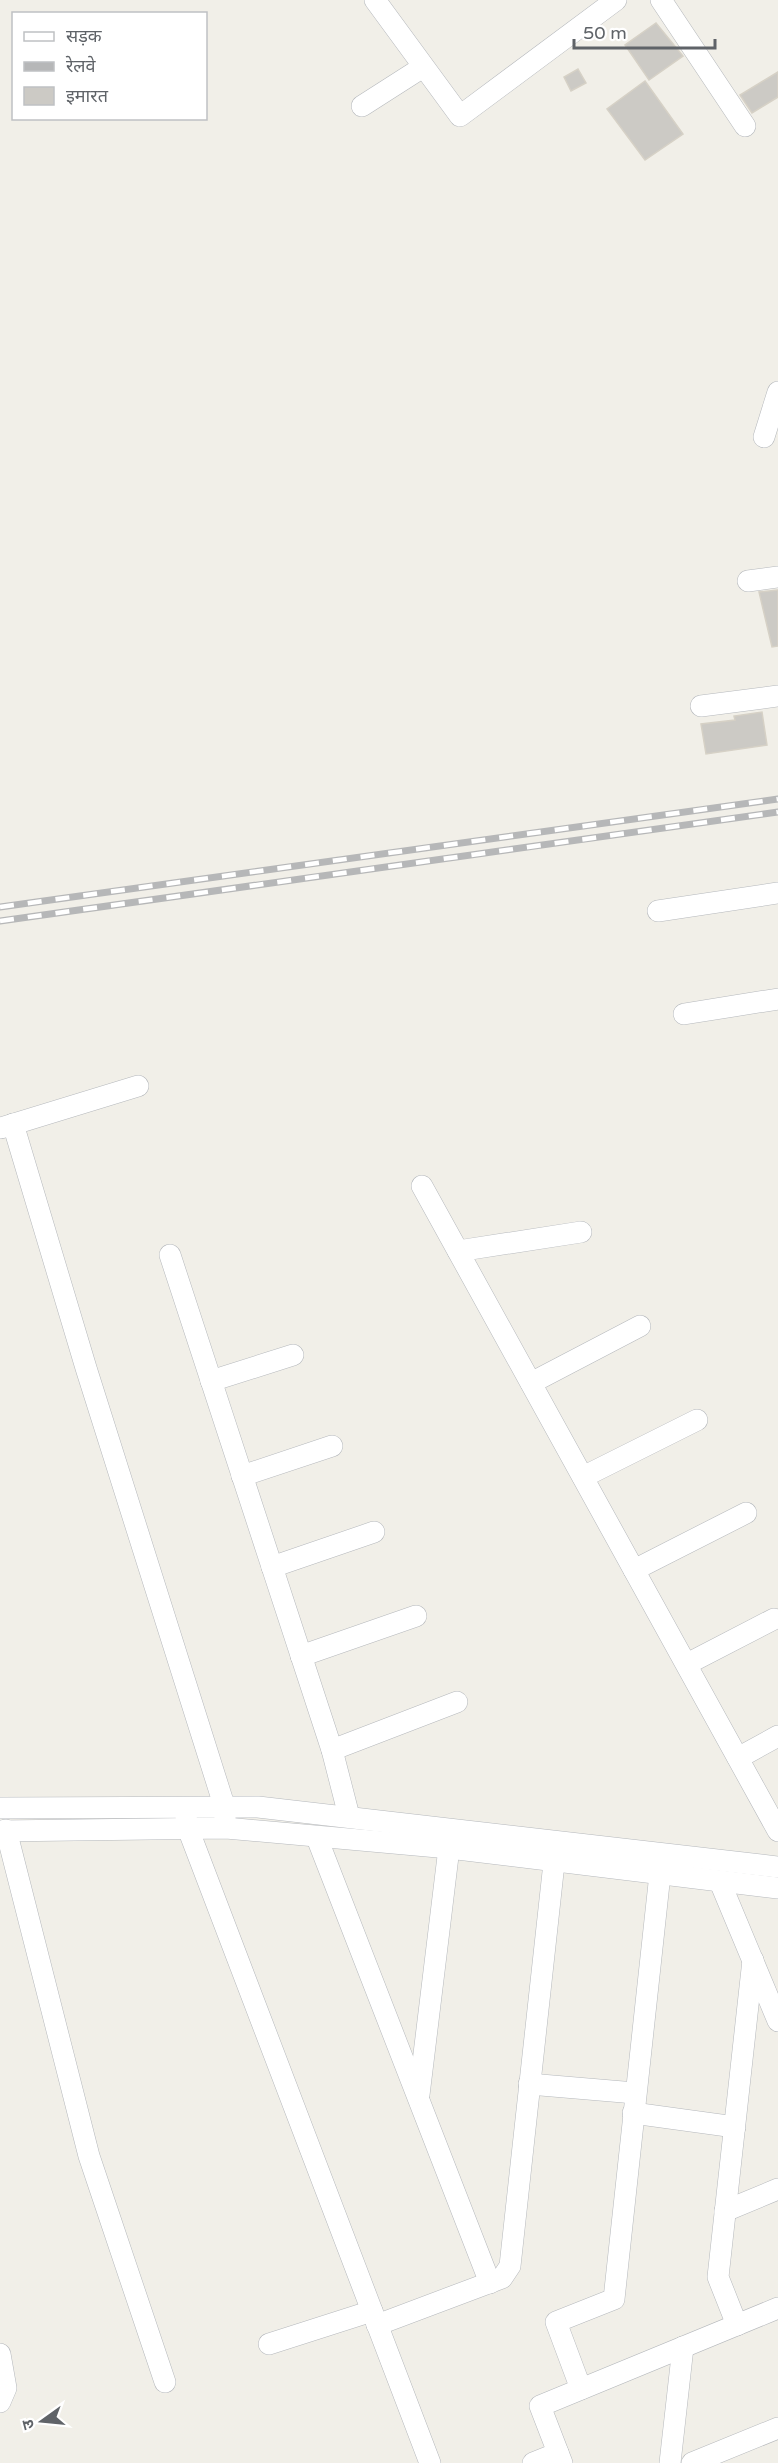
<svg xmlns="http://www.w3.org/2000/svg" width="778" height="2463" font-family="'Varela Round','Noto Sans Devanagari',sans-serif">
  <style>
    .building { fill: #cccac5; stroke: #d6d1c6; stroke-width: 1.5 }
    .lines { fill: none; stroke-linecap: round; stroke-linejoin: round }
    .minor-casing { stroke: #b5b8bc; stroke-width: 22 }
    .minor { stroke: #fff; stroke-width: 21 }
    .rail-casing { stroke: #b6b7b8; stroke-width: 7 }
    .rail { stroke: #fff; stroke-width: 4.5; stroke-dasharray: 14; stroke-linecap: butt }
  </style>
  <rect width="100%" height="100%" fill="#f1efe8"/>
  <g class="building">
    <path d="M656,23L683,56L649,80L625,45Z"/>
    <path d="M578,69L586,83L571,91L564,77Z"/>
    <path d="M778,72V97L752,113L740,95Z"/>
    <path d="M645,81L683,134L645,160L607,109Z"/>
    <path d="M778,590V646L772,647L759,592Z"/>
    <path d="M762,712L767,745L706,754L701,724L735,720L734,716Z"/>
  </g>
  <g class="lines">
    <defs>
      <g id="minor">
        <path d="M375,0L460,116L616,0"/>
        <path d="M661,0L745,126"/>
        <path d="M362,106L423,67"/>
        <path d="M764,437L778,392"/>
        <path d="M748,581L778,577"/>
        <path d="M701,706L778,696"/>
        <path d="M658,911L778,893"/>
        <path d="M684,1014L778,999"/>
        <path d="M13,1124L86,1368L224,1805L225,1818"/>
        <path d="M1,1128L138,1086"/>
        <path d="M422,1186L778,1831"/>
        <path d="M458,1251L581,1232"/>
        <path d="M170,1255L332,1750L349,1816"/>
        <path d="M211,1381L293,1355"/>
        <path d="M531,1383L640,1326"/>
        <path d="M242,1476L332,1446"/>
        <path d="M583,1477L697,1420"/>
        <path d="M272,1567L374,1532"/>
        <path d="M634,1570L746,1513"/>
        <path d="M301,1656L416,1616"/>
        <path d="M687,1664L774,1619"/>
        <path d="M332,1750L457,1702"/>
        <path d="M738,1758L778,1736"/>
        <path d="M0,1808L258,1807L778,1867"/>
        <path d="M186,1815L187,1826L430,2463"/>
        <path d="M6,1830L89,2156L165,2382"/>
        <path d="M0,1831L226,1828L449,1848L778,1888"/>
        <path d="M317,1838L490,2283"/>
        <path d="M720,1882L778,2021"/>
        <path d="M529,2084L635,2093"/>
        <path d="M419,2095L449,1848"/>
        <path d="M633,2113L735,2127"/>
        <path d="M725,2211L778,2189"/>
        <path d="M377,2325L502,2278L510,2266L554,1863"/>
        <path d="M737,2325L718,2277L753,1960"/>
        <path d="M269,2344L372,2311"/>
        <path d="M0,2354L6,2388L0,2402"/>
        <path d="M581,2389L556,2322L614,2299L660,1874"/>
        <path d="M533,2463L558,2453"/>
        <path d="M562,2463L540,2406L778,2308"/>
        <path d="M670,2463L683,2347"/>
        <path d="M692,2463L778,2428"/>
      </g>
    </defs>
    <use href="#minor" class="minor-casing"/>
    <use href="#minor" class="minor"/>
    <defs>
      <g id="rail">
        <path d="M0,907L778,799"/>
        <path d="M0,921L778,812"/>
      </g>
    </defs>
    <use href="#rail" class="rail-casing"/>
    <use href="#rail" class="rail"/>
  </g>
  <rect x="12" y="12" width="195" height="108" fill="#ffffff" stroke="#bfc1c3" stroke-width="1.5"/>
  <rect x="24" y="32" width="30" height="9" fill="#ffffff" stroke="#bfc1c3" stroke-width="1.5"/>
  <text x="66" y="42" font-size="18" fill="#5f6368">सड़क</text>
  <rect x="24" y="62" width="30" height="9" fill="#b6b7b8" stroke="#bfc1c3" stroke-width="1.5"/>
  <text x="66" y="72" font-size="18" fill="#5f6368">रेलवे</text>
  <rect x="24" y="87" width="30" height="18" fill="#cccac5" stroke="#bfc1c3" stroke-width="1.5"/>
  <text x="66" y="102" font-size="18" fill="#5f6368">इमारत</text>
  <g transform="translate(42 2421) rotate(255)" stroke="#ffffff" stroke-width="4.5" paint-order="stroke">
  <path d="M0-4.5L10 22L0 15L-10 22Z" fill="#5f6368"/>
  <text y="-9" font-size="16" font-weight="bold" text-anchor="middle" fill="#5f6368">उ</text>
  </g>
  <path d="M574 39v9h141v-9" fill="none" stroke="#5f6368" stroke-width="3"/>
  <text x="583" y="39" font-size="18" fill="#5f6368" stroke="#ffffff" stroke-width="4.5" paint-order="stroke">50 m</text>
</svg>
